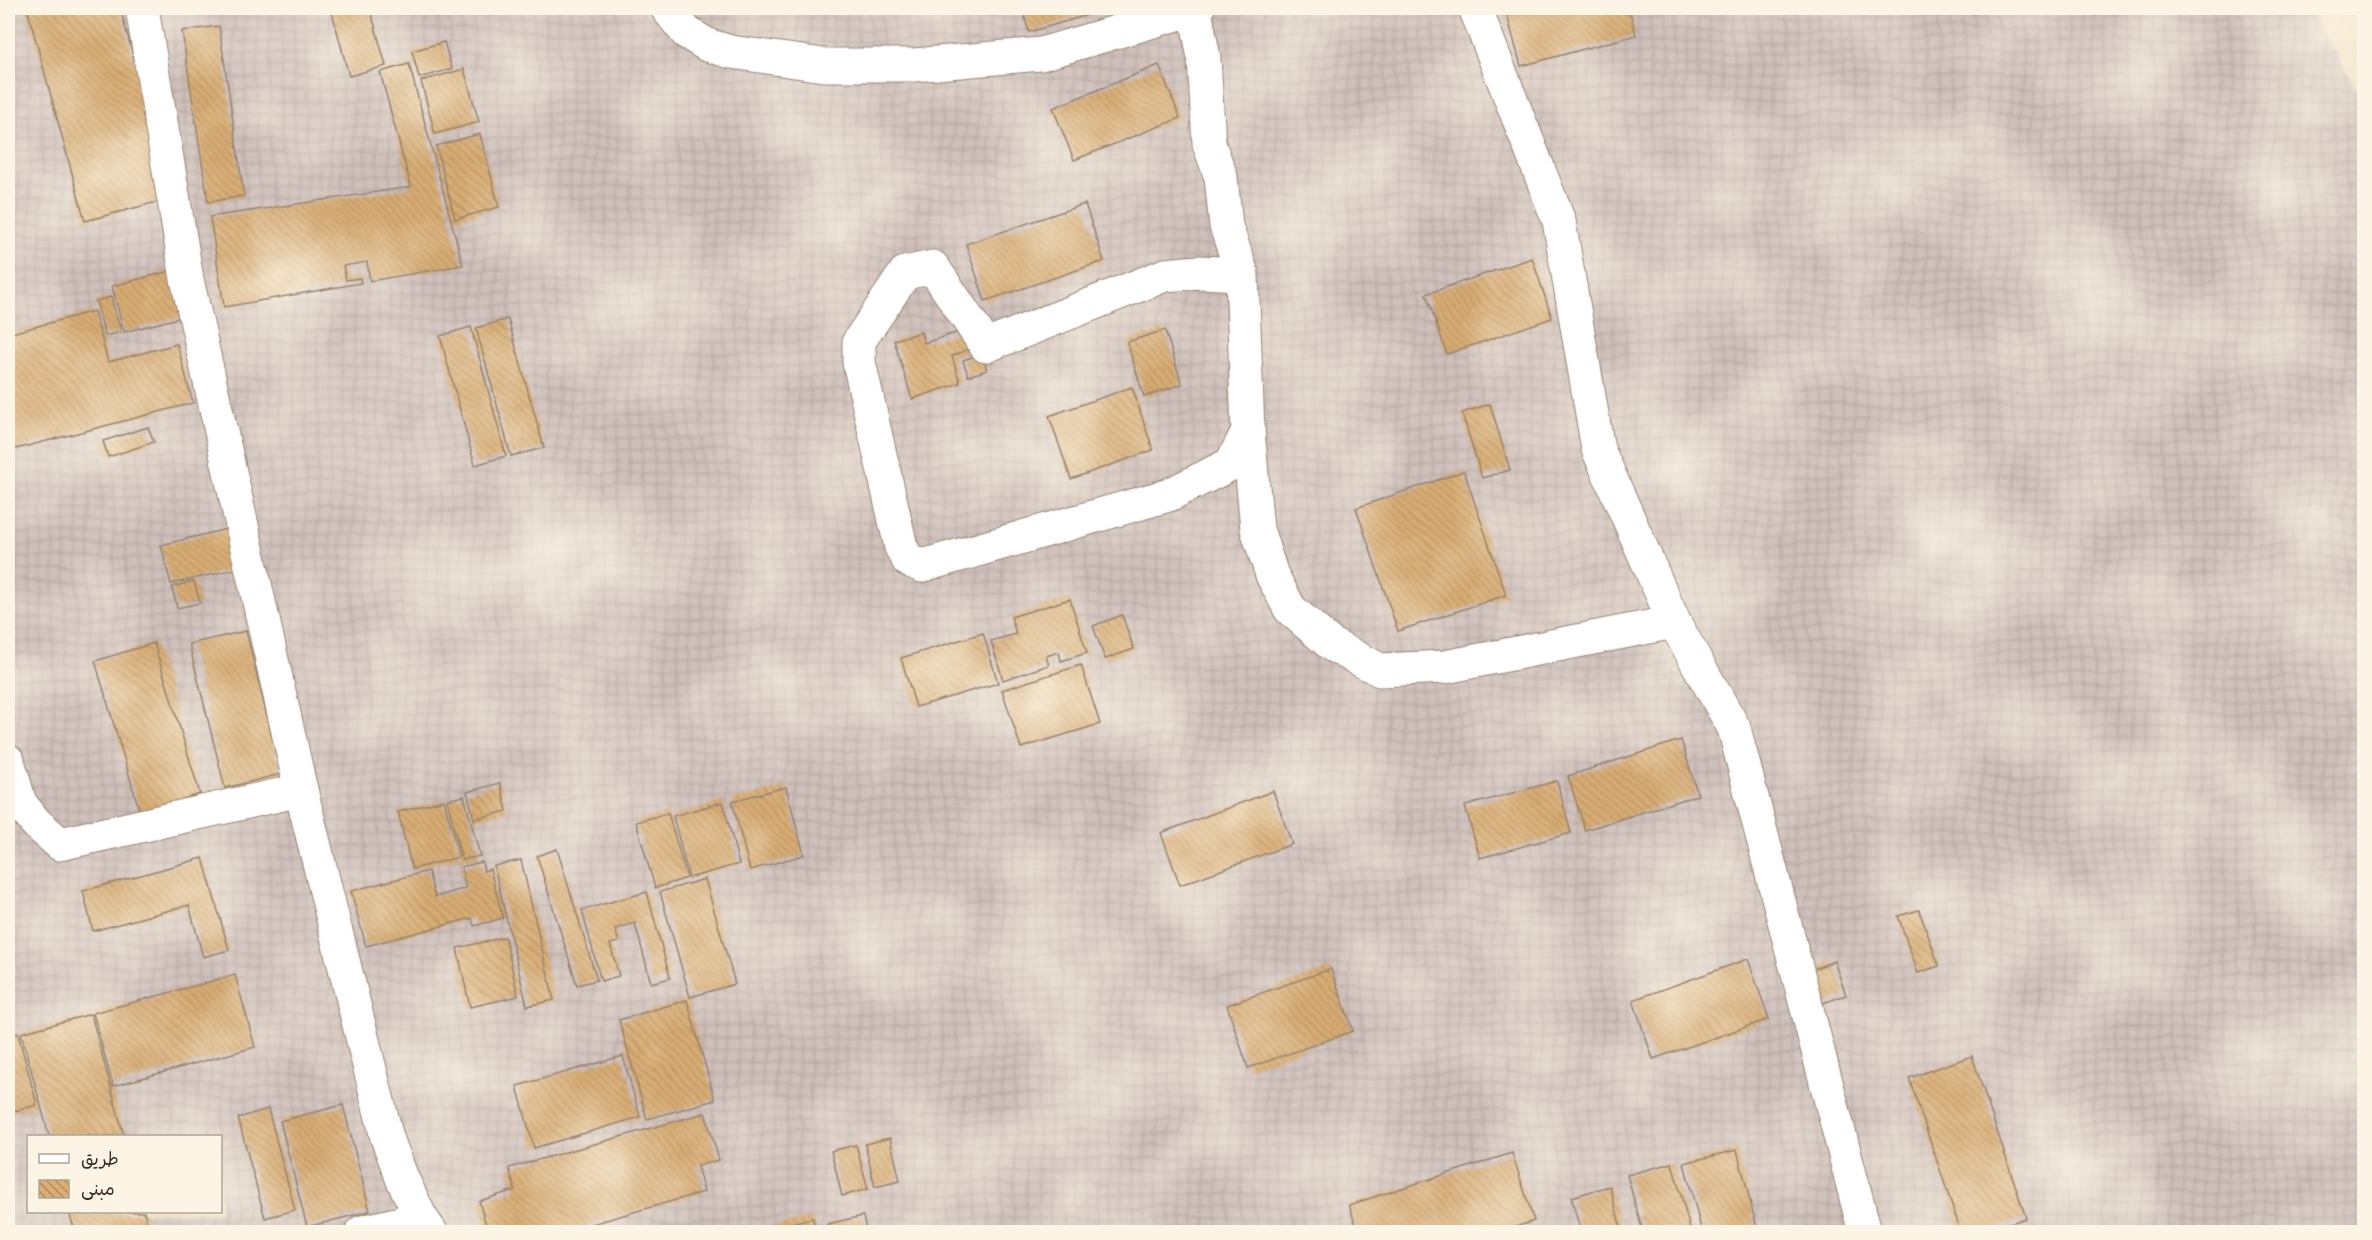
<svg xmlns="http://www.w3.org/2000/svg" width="2372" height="1240" font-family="Delius,'Playpen Sans Arabic',sans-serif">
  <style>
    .industrial { fill: url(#industrial-grid); fill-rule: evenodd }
    .building { fill: url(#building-back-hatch) }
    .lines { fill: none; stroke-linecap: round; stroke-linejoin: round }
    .street-casing { stroke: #96846e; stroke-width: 35 }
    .street { stroke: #fff; stroke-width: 33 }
  </style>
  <defs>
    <pattern id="industrial-grid" width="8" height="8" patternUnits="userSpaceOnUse" patternTransform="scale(1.5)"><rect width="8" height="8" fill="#cfc0bb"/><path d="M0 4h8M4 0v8" fill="none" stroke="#b3a5a0"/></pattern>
    <pattern id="building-back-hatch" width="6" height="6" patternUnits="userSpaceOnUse" patternTransform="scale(1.5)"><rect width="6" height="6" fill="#d9ad75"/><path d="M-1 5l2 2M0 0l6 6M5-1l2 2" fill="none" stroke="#b18d5f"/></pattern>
  </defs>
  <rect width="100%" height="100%" fill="#fcf5e5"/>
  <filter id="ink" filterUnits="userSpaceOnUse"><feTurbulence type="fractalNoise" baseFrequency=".0167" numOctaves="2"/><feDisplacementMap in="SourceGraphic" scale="12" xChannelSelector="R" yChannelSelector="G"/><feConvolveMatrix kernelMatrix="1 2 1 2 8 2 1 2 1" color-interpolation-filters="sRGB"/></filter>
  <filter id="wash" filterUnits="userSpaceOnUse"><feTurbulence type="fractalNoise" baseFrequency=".008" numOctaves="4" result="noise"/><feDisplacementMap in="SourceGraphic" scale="24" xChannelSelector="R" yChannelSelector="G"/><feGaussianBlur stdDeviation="1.35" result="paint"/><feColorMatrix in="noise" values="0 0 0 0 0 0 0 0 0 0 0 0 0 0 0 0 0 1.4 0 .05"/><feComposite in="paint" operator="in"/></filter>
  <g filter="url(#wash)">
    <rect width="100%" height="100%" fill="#f0dfbf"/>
    <path class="industrial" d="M8,8H2308L2364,101V1232H8ZM28,1136H220V1212H28Z"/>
    <g id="blocks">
      <g class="building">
        <path d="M27,8H120L172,198L85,221Z"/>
        <path d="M331,8H370L386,66L349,76Z"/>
        <path d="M1022,8H1112L1029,32Z"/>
        <path d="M1505,8H1629L1636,35L1521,66Z"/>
        <path d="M219,26L244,196L208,202L182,31Z"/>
        <path d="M444,42L452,69L419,78L412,51Z"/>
        <path d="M409,64L463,265L370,281L367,262L343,266L346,280L360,278L361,283L224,307L210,217L411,187L380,72Z"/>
        <path d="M1159,65L1180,118L1074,160L1053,108Z"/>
        <path d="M464,69L479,122L435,134L421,81Z"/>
        <path d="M480,134L499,207L455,219L436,146Z"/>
        <path d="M1085,204L1104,261L985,301L966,244Z"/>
        <path d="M1532,258L1552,318L1447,354L1426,294Z"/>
        <path d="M174,270L186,316L124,332L112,286Z"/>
        <path d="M111,297L121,332L105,336L96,301Z"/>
        <path d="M94,311L108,362L177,344L193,403L8,451V334Z"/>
        <path d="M508,319L544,448L511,456L476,328Z"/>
        <path d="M471,327L506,456L475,465L440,336Z"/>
        <path d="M968,329L974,347L952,356L960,383L912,399L894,340L921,332L924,343Z"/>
        <path d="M1165,330L1182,384L1144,397L1127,342Z"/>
        <path d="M982,354L987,370L968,376L963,360Z"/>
        <path d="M1132,387L1153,450L1071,479L1049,416Z"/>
        <path d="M1490,404L1510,470L1482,478L1462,413Z"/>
        <path d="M148,427L154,442L108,457L103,441Z"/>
        <path d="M1464,471L1506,595L1398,631L1356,508Z"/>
        <path d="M235,527L244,567L171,584L161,545Z"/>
        <path d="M194,581L200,603L177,608L172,587Z"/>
        <path d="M1070,599L1087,653L1061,661L1059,652L1046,656L1049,665L1003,680L991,641L1016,634L1011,617Z"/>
        <path d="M1122,615L1134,649L1105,659L1093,626Z"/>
        <path d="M246,631L281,774L225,788L189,644Z"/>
        <path d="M983,633L998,683L916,707L901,658Z"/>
        <path d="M154,643L200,794L140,812L95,661Z"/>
        <path d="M1081,665L1100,724L1021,748L1002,690Z"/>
        <path d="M1681,740L1698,795L1585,830L1568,776Z"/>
        <path d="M1557,781L1571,833L1480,858L1465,806Z"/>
        <path d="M500,783L507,811L474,819L467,792Z"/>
        <path d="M786,787L804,855L750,870L732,801Z"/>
        <path d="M1273,791L1292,844L1180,885L1161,833Z"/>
        <path d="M464,796L480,856L462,860L447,800Z"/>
        <path d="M444,800L459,857L412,869L398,812Z"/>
        <path d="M723,802L739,864L689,878L673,816Z"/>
        <path d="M668,813L687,878L655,888L636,822Z"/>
        <path d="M557,849L597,980L577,985L537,856Z"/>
        <path d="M203,858L229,950L203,957L189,905L93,931L83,891Z"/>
        <path d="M521,860L554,1000L527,1006L494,866Z"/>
        <path d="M482,862L484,871L490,869L503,918L474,926L472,918L366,946L351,891L428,871L435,897L466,888L461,867Z"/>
        <path d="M705,879L735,984L690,997L660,892Z"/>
        <path d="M647,892L670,978L651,983L635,923L615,929L619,942L610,944L619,976L601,981L582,910Z"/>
        <path d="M1919,910L1939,966L1918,973L1898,916Z"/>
        <path d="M505,937L518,996L470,1007L457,948Z"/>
        <path d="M1748,959L1769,1019L1653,1059L1633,1000Z"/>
        <path d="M1834,961L1846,995L1823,1003L1811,970Z"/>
        <path d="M1331,969L1353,1031L1248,1068L1227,1005Z"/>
        <path d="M235,975L255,1047L113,1086L93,1013Z"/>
        <path d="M687,1000L715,1100L647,1119L619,1020Z"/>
        <path d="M91,1014L124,1136H49L21,1033Z"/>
        <path d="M18,1033L37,1105L8,1113V1036Z"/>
        <path d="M623,1056L640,1117L534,1148L517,1086Z"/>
        <path d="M1972,1056L2026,1218L1982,1232H1961L1909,1078Z"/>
        <path d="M343,1105L370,1211L307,1227L280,1121Z"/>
        <path d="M268,1109L295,1210L265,1218L238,1118Z"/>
        <path d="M705,1113L719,1160L697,1166L704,1192L564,1232H488L479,1201L515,1190L509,1168Z"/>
        <path d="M890,1138L900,1181L875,1187L865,1144Z"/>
        <path d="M856,1145L868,1189L842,1196L831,1151Z"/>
        <path d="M1737,1150L1758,1232H1702L1684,1163Z"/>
        <path d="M1512,1153L1534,1221L1499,1232H1358L1349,1205Z"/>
        <path d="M1672,1163L1691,1232H1643L1627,1175Z"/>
        <path d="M1610,1186L1622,1232H1581L1571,1197Z"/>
        <path d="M69,1212H144L150,1232H75Z"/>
        <path d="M863,1216L866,1230L829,1232L827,1224Z"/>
        <path d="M813,1218L816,1232H770L769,1228Z"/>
      </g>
    </g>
  </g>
  <g filter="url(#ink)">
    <use href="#blocks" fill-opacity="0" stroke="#96846e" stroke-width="1.5"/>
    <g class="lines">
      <defs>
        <g id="street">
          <path d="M142,8L187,279L301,790"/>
          <path d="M667,8L686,32L707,45L731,52L823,65H914L1041,54L1198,8"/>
          <path d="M1475,8L1559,221L1598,449L1674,622L1734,728L1865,1232"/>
          <path d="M1195,10L1204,58L1209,144L1221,177L1226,226L1242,274L1198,272L1165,275L986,346L933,267L905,273L859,341V362L901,547L908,560L922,566L1169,495L1231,464L1248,431L1242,274"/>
          <path d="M1248,431L1257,529L1272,575L1290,609L1332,645L1380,670L1445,667L1674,622"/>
          <path d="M8,761L20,803L36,823L60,844L301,790L387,1138L402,1178L421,1218"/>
          <path d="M362,1232L421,1218L431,1232"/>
        </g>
      </defs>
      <use href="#street" class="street-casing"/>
      <use href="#street" class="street"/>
    </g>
  </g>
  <rect width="2372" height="1240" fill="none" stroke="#fcf5e5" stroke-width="30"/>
  <rect x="27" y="1135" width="195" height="78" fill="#fcf5e5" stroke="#afa495" stroke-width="1.5"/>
  <rect x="39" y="1154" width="30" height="9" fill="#ffffff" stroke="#afa495" stroke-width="1.5"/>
  <text x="81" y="1165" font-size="18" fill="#3b2a1e">طريق</text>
  <rect x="39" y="1180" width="30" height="18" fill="url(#building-back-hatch)" stroke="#afa495" stroke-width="1.5"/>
  <text x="81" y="1195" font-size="18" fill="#3b2a1e">مبنى</text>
</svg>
